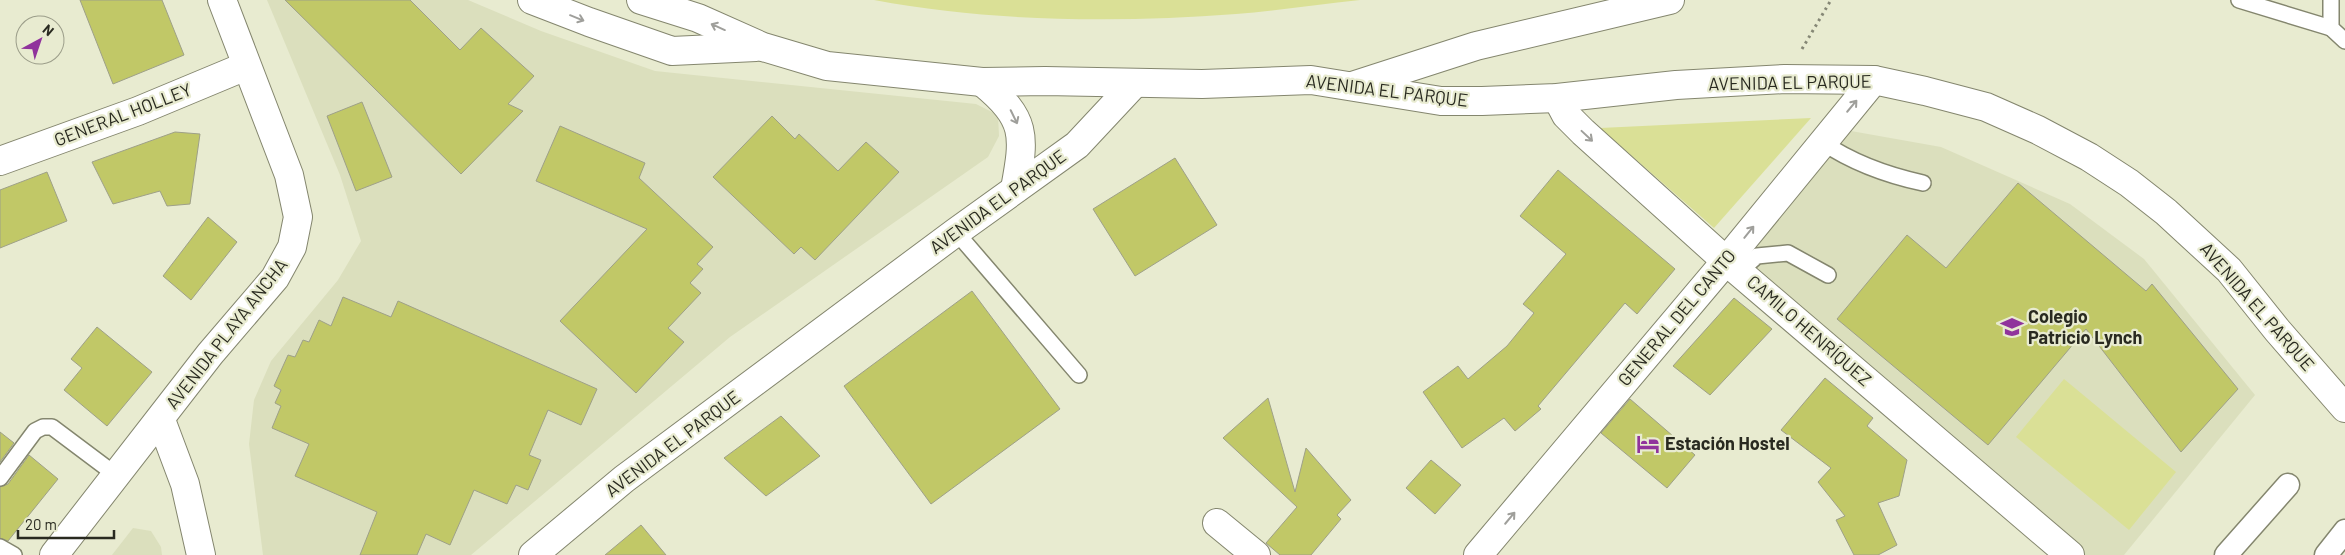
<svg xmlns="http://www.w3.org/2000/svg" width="2345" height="555" font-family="Barlow,sans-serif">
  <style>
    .built { fill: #dbdfbd }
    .green { fill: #dae096 }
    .building { fill: #c1c867; stroke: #9ea088 }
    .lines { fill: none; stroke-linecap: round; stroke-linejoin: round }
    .service-casing { stroke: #84866e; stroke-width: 18 }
    .pedestrian-casing { stroke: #84866e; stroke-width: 25 }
    .minor-casing { stroke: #84866e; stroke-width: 30 }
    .tertiary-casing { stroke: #84866e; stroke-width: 30 }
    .primary-casing { stroke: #84866e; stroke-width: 30 }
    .path { stroke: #858775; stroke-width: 3; stroke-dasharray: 2.5 4; stroke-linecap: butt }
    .service { stroke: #fff; stroke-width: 15 }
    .pedestrian { stroke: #fff; stroke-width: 22 }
    .minor { stroke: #fff; stroke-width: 28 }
    .tertiary { stroke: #fff; stroke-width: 28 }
    .primary { stroke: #fff; stroke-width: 28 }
    .oneway { stroke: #9f9f9b }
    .labels { text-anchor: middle; stroke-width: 4.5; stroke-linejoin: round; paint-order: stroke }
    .street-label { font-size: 18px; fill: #292a20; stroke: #e8ebd0 }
    .poi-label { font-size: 18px; font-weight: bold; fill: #292a20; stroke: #e8ebd0; text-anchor: start }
  </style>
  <rect width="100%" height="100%" fill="#e8ebd0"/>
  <g class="built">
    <path d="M267,0H468L541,31L655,71L976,104L998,115L999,136L988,157L730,337L471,555H263L249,444L254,400L271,361L338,280L361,241L340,175Z"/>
    <path d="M1851,131L1941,147L2070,204L2144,259L2255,395L2124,555H2083L1739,252Z"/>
    <path d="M133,528L151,531L161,547L162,555H112Z"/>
  </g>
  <g class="green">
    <path d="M874,0H1360C1319,4 1278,11 1236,14C1116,23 993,22 874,0Z"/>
    <path d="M1811,118L1714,228L1600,128Z"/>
    <path d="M2064,379L2176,472L2129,530L2016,437Z"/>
  </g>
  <g class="building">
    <path d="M80,0H162L184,55L113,84Z"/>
    <path d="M285,0H410L460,50L481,28L534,76L508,104L523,111L461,174Z"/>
    <path d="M362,102L392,177L356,191L327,116Z"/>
    <path d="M772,116L795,139L799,134L838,171L866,142L899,172L815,260L801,247L794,254L713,177Z"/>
    <path d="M560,126L645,163L639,178L713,247L697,264L703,269L690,283L701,293L668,328L684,342L636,393L560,321L647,229L536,181Z"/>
    <path d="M175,132L200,134L190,204L167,206L160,191L113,204L92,162Z"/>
    <path d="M1175,158L1217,225L1135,276L1093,209Z"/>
    <path d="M1558,170L1675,269L1637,314L1625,303L1538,406L1541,409L1515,431L1504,418L1462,448L1423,392L1458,366L1468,379L1507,346L1534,313L1523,304L1566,254L1520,216Z"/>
    <path d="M47,172L67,221L0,248V190Z"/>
    <path d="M2018,183L2146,291L2152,284L2238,389L2181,452L2086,329L1988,445L1837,319L1907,235L1946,268Z"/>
    <path d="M208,217L237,242L191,300L163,276Z"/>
    <path d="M972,291L1060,409L931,504L844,386Z"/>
    <path d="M343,297L391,317L398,301L597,389L581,425L548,410L529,455L541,460L528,490L516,485L507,504L474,490L450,545L426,534L417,555H360L377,512L295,476L309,444L272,428L281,406L275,403L281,390L274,386L288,355L295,357L303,340L309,342L319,320L331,326Z"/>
    <path d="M1734,298L1772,329L1710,395L1673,366Z"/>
    <path d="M97,327L152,372L107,426L64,390L82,368L71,359Z"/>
    <path d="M1825,378L1873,418L1867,426L1907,460L1899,496L1878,503L1897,545L1878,555H1854L1836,520L1845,516L1818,482L1831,468L1781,430Z"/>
    <path d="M1268,398L1295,492L1306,448L1351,500L1337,515L1341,519L1311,555H1280L1266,543L1297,507L1223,438Z"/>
    <path d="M1630,399L1695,455L1667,488L1601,433Z"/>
    <path d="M781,416L820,456L766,496L724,458Z"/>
    <path d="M0,432L14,443L0,462Z"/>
    <path d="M29,455L58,479L8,541L0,538V487L8,484Z"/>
    <path d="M1431,460L1461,485L1435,514L1406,488Z"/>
    <path d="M641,525L666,555H605Z"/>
  </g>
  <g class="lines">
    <defs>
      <g id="service">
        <path d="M2239,0L2331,28"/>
        <path d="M2331,0V28L2345,41"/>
        <path d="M1822,142C1853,163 1886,175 1923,183"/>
        <path d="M956,232L1079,375"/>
        <path d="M1739,272L1757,256L1788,253L1828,275"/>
        <path d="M0,478L35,431L43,427H52L116,475"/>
        <path d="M0,547L14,555"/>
      </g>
      <g id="pedestrian">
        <path d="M2226,555L2288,485"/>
        <path d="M2326,555L2345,531"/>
      </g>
      <g id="minor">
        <path d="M1557,98L1566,115L1583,132L1726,261L2070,555"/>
        <path d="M0,161L138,111L246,66"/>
        <path d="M161,420L185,484L201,555"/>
        <path d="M1217,523L1256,555"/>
        <path d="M533,555L624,479L956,232L1077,145L1134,84"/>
        <path d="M1478,555L1726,261L1874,80"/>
      </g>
      <path id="tertiary" d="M1352,86L1476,46L1670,0"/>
      <g id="primary">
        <path d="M532,0L589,22L672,51L756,47"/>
        <path d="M641,0L698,18L763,47L827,66L982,82L1045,81L1202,84L1311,80L1441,101H1482L1557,98L1676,85L1785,79L1874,80L1925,91L1986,107L2038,130L2089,157L2129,183L2166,212L2229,270L2277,330L2345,408"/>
        <path d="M982,82C1027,119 1025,135 1015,189"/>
        <path d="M54,555L210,354L275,278L292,247L298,217L289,175L222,0"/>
      </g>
    </defs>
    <use href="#service" class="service-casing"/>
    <use href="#pedestrian" class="pedestrian-casing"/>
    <use href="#minor" class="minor-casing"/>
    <use href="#tertiary" class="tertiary-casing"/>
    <use href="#primary" class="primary-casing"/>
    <path class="path" d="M1802,49L1831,0"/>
    <use href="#service" class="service"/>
    <use href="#pedestrian" class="pedestrian"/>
    <use href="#minor" class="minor"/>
    <use href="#tertiary" class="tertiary"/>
    <use href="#primary" class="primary"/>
  </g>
  <defs><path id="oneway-shaft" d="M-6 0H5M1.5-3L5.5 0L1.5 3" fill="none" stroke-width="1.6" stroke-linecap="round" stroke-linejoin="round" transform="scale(1.25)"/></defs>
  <g class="oneway">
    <use href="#oneway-shaft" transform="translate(577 18) rotate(22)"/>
    <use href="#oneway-shaft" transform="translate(718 27) rotate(-156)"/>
    <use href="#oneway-shaft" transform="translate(1852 106) rotate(-50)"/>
    <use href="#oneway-shaft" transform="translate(1014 117) rotate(64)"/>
    <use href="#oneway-shaft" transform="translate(1587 136) rotate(43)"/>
    <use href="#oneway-shaft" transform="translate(1749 232) rotate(-51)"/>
    <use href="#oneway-shaft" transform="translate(1510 518) rotate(-50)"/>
  </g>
  <defs>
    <symbol id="school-bare" viewBox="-9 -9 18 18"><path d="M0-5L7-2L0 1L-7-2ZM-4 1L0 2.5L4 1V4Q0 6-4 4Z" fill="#90339c" stroke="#e8ebd0" stroke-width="2.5" paint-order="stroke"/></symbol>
    <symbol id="hotel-bare" viewBox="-9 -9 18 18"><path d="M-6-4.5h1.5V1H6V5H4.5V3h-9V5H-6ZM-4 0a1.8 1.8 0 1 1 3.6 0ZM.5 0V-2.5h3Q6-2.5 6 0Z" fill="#90339c" stroke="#e8ebd0" stroke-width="2.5" paint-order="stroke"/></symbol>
  </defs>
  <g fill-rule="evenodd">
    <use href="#school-bare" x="1996" y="311" width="32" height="32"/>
    <use href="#hotel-bare" x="1632" y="428" width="32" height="32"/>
  </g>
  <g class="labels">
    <g class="street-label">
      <text transform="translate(1790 83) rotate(-1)" y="6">AVENIDA EL PARQUE</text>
      <text transform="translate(1387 91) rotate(7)" y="6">AVENIDA EL PARQUE</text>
      <text transform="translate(123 115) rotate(-21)" y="6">GENERAL HOLLEY</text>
      <text transform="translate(998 202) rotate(-36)" y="6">AVENIDA EL PARQUE</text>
      <text transform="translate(2257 307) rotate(49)" y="6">AVENIDA EL PARQUE</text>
      <text transform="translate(1677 318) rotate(-50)" y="6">GENERAL DEL CANTO</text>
      <text transform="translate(1809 331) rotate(41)" y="6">CAMILO HENRÍQUEZ</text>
      <text transform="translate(227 334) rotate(-52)" y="6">AVENIDA PLAYA ANCHA</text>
      <text transform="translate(673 444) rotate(-37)" y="6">AVENIDA EL PARQUE</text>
    </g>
    <g class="poi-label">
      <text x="2028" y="323">Colegio<tspan x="2028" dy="21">Patricio Lynch</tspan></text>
      <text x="1665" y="450">Estación Hostel</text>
    </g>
  </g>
  <g transform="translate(40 40) rotate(40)"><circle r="24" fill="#e8ebd0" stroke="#9c9e8a"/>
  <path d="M0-4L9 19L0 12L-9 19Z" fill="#90339c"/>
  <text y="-8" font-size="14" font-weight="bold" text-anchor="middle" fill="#292a20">N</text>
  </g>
  <path d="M18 530v8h96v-8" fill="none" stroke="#292a20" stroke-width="2.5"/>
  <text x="25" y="530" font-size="15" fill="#292a20" stroke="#e8ebd0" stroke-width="4" paint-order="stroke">20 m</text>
</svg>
